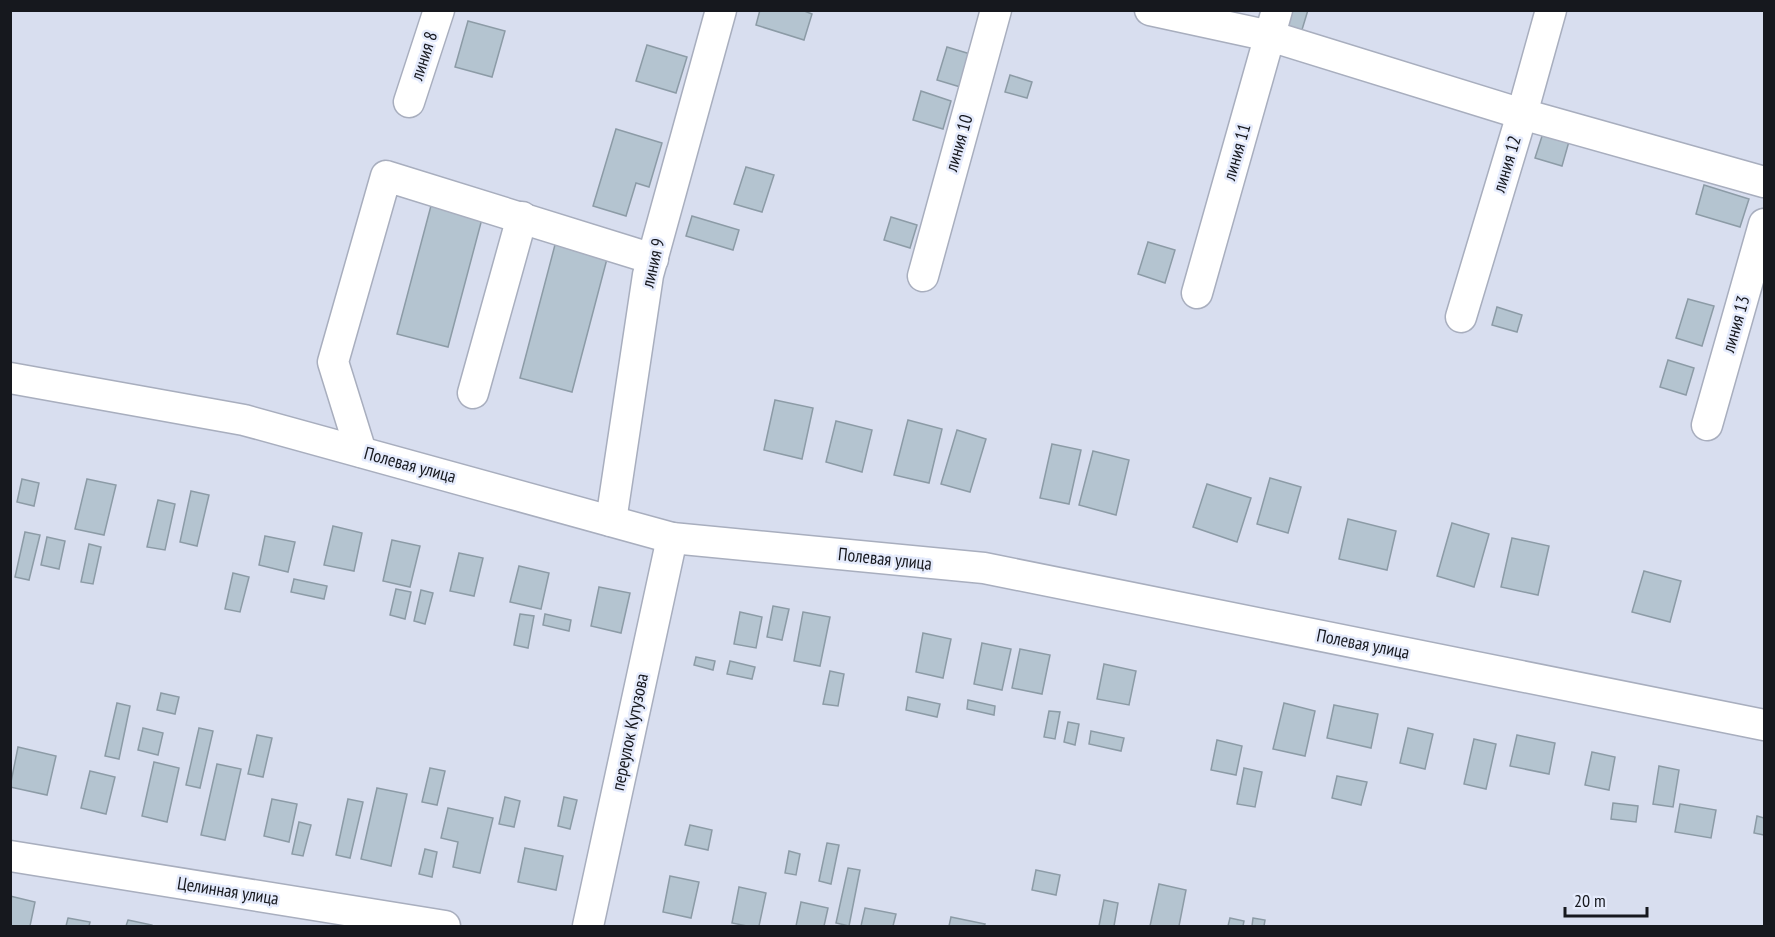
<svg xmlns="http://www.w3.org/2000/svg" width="1775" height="937" font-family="'PT Sans Narrow',sans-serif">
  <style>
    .building { fill: #b4c4d0; stroke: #8c9ba6; stroke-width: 1.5 }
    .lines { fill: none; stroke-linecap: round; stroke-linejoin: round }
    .minor-casing { stroke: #a8aebe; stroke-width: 33 }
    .minor { stroke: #fff; stroke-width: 30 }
    .labels { text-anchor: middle; stroke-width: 5; stroke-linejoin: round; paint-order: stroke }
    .street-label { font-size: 18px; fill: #16181e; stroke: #e5ebfc }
  </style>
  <rect width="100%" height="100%" fill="#d8deef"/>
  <g class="building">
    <path d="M760,10H802L812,14L804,40L756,25Z"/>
    <path d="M1291,10H1308L1301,33L1286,28Z"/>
    <path d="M468,21L505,31L492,77L455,67Z"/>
    <path d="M647,45L687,57L676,93L636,81Z"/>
    <path d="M947,47L977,56L967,89L937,80Z"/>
    <path d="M1010,75L1032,82L1027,98L1005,92Z"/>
    <path d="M921,91L951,101L943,129L913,120Z"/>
    <path d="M616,129L662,143L649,187L636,183L626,216L593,206Z"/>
    <path d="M1544,130L1570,138L1562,166L1535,158Z"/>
    <path d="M746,167L774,175L762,212L734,204Z"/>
    <path d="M1704,185L1749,199L1740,227L1696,214Z"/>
    <path d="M432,202L483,215L448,347L397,334Z"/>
    <path d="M692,216L739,230L733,250L686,236Z"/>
    <path d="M891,217L917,225L910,248L884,240Z"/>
    <path d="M556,241L608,255L572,392L520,378Z"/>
    <path d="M1148,242L1175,250L1165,283L1138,274Z"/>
    <path d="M1688,299L1714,306L1702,346L1676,338Z"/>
    <path d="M1497,307L1522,315L1517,332L1492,325Z"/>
    <path d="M1668,360L1694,368L1686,395L1660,387Z"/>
    <path d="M775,400L813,408L802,459L764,450Z"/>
    <path d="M908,420L942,429L929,483L894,475Z"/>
    <path d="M836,421L872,430L862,472L826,462Z"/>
    <path d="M957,430L986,439L970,492L941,484Z"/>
    <path d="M1052,444L1081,450L1069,504L1040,498Z"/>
    <path d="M1093,451L1129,460L1116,515L1079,505Z"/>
    <path d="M1270,478L1301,487L1288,533L1257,524Z"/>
    <path d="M22,479L39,483L34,506L17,502Z"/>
    <path d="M87,479L116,485L104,535L75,529Z"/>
    <path d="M1207,484L1251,498L1237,542L1193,527Z"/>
    <path d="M191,491L209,495L197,546L180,542Z"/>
    <path d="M158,500L175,504L165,550L147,547Z"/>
    <path d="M1348,519L1396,531L1387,570L1339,559Z"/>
    <path d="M1452,523L1489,534L1474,587L1437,576Z"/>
    <path d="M333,526L362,533L354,571L324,565Z"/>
    <path d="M25,532L40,535L29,580L15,577Z"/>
    <path d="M265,536L295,542L288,572L259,565Z"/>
    <path d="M47,537L65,541L59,569L41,565Z"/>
    <path d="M1512,538L1549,546L1538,595L1501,587Z"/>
    <path d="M392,540L420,546L410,587L383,581Z"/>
    <path d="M89,544L101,547L93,584L81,582Z"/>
    <path d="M459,553L483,558L474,596L450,591Z"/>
    <path d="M519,566L549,573L541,609L510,602Z"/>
    <path d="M1644,571L1681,581L1670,622L1632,612Z"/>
    <path d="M233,573L249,577L240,612L225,609Z"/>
    <path d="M294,579L327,586L324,599L291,592Z"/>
    <path d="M599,587L630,593L621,633L591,626Z"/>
    <path d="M396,589L411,592L405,619L390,615Z"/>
    <path d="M421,590L433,593L425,624L414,621Z"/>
    <path d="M773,606L789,609L782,640L767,637Z"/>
    <path d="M740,612L762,617L756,648L734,644Z"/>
    <path d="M803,612L830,617L820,666L794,661Z"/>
    <path d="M520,614L534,616L528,648L514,645Z"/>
    <path d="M545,614L571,620L569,631L543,625Z"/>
    <path d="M923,633L951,639L943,678L916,672Z"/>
    <path d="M982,643L1011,649L1002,690L974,684Z"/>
    <path d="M1020,649L1050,655L1042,694L1012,688Z"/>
    <path d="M696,657L715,661L713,670L694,665Z"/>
    <path d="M730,661L755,667L752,679L727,674Z"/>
    <path d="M1104,664L1136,671L1129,705L1097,699Z"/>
    <path d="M830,671L844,674L838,706L823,704Z"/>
    <path d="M161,693L179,697L175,714L157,710Z"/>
    <path d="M908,697L940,704L937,717L906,710Z"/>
    <path d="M968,700L995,706L994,715L967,709Z"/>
    <path d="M117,703L130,706L119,759L105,756Z"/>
    <path d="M1284,703L1315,711L1305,756L1273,749Z"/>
    <path d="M1334,705L1378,714L1371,748L1327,738Z"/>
    <path d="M1049,711L1060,712L1055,739L1044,737Z"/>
    <path d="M1068,722L1079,724L1075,745L1064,742Z"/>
    <path d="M143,728L163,733L158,755L138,750Z"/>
    <path d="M199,728L213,731L200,788L186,785Z"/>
    <path d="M1408,728L1433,734L1425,769L1400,763Z"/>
    <path d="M1091,731L1124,738L1121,751L1089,744Z"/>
    <path d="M257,735L272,738L263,777L248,774Z"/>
    <path d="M1517,735L1555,743L1549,774L1510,766Z"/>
    <path d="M1474,739L1496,744L1486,789L1464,784Z"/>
    <path d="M1217,740L1242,746L1236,775L1211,770Z"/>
    <path d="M18,747L56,756L47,795L10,787Z"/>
    <path d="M1592,752L1615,757L1609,790L1585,785Z"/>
    <path d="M154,762L179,768L167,822L142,816Z"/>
    <path d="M217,764L241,769L225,840L201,835Z"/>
    <path d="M1659,766L1679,770L1673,807L1653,804Z"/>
    <path d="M430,768L445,771L437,805L422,802Z"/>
    <path d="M1244,768L1262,772L1255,807L1237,804Z"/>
    <path d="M90,771L115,777L106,814L81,808Z"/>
    <path d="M1337,776L1367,782L1361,805L1332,798Z"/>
    <path d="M377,788L407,794L391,866L361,859Z"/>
    <path d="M505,797L520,801L514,827L499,824Z"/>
    <path d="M564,797L577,800L570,829L558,826Z"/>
    <path d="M272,799L297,804L289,842L264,836Z"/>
    <path d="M348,799L363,802L350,858L336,855Z"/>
    <path d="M1613,803L1638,806L1636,822L1611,819Z"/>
    <path d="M1680,804L1716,810L1711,838L1675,832Z"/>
    <path d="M448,808L493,818L480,873L453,867L458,842L441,838Z"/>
    <path d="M1757,816L1764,818V835L1754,833Z"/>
    <path d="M299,822L311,825L303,856L292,854Z"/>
    <path d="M690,825L712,830L708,850L685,845Z"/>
    <path d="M827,843L839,845L831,884L819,881Z"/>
    <path d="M525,848L563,856L556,890L518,882Z"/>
    <path d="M425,849L437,852L432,877L419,874Z"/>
    <path d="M789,851L800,854L796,875L785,873Z"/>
    <path d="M848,868L860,870L849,926L836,923Z"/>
    <path d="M1036,870L1060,875L1056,895L1032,890Z"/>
    <path d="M670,876L699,882L691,918L663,912Z"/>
    <path d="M1159,884L1186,890L1179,926H1150Z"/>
    <path d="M739,887L766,893L759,926H747L732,923Z"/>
    <path d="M10,896L35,902L30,926H10Z"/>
    <path d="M1104,900L1118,903L1114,926H1099Z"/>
    <path d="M801,902L828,908L824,926H796Z"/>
    <path d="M865,908L896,914L893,926H861Z"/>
    <path d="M951,917L985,924L984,926H949Z"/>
    <path d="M68,918L90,922L89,926H66Z"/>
    <path d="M1230,918L1244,921L1243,926H1228Z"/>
    <path d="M1253,918L1265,920L1264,926H1252Z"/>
    <path d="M128,920L152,925V926H126Z"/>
  </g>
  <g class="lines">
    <defs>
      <g id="minor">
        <path d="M1150,10L1270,36L1522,114L1764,182"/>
        <path d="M409,102L439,10"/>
        <path d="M923,276L996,10"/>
        <path d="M1197,293L1277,10"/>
        <path d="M1461,317L1522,114L1551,10"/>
        <path d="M10,378L244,420L672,538L984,568L1764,725"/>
        <path d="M473,393L522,217"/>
        <path d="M1707,425L1764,224"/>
        <path d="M361,452L333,362L386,176L653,259"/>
        <path d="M611,521L648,275L721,10"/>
        <path d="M10,856L445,926"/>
        <path d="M588,926L672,538"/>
      </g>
    </defs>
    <use href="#minor" class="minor-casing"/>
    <use href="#minor" class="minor"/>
  </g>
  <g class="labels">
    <g class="street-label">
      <text transform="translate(424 56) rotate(-72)" y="6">линия 8</text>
      <text transform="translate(959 143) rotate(-74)" y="6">линия 10</text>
      <text transform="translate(1237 152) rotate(-74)" y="6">линия 11</text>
      <text transform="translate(1507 164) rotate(-73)" y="6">линия 12</text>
      <text transform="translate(653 263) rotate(-77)" y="6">линия 9</text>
      <text transform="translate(1736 324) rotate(-74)" y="6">линия 13</text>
      <text transform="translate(410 465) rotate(15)" y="6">Полевая улица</text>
      <text transform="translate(885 559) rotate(6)" y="6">Полевая улица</text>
      <text transform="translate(1363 644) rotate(11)" y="6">Полевая улица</text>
      <text transform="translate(630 732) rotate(-78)" y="6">переулок Кутузова</text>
      <text transform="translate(228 891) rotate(9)" y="6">Целинная улица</text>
    </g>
  </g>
  <rect width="1775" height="937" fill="none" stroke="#16181e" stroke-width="24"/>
  <path d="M1565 907v9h82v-9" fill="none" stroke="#16181e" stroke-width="3"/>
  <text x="1574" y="907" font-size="18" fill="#16181e" stroke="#e5ebfc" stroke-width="4.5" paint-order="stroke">20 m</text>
</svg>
